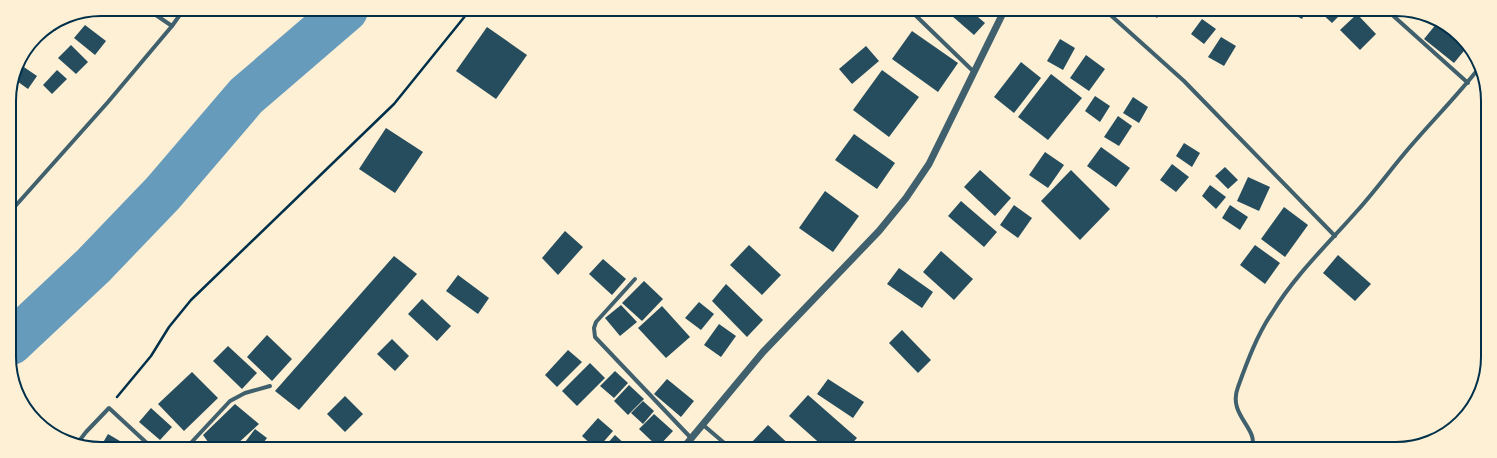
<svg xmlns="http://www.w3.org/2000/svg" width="1497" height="458" font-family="Literata,serif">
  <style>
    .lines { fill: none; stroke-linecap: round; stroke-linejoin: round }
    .river { stroke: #669bbc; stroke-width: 44 }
    .building { fill: #264d5e }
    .path { stroke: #003049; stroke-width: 2.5 }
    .minor { stroke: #3f606c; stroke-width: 4 }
    .tertiary { stroke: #3f606c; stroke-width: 7 }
    .rim { fill: none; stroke: #003049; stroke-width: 2 }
  </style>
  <rect width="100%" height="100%" fill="#fdf0d5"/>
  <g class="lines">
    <path class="river" d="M11,343L93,266L163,193L246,96L346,10"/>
  </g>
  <g class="building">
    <path d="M956,11H971L985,23L974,35L952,16Z"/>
    <path d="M1149,12H1162L1157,18Z"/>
    <path d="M1289,12H1306L1302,19Z"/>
    <path d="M1320,12H1343L1332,23Z"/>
    <path d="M1357,14L1376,34L1360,50L1340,30Z"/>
    <path d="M69,15L55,31L50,27L66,16Z"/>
    <path d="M1202,19L1216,29L1204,44L1191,34Z"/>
    <path d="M1437,23L1465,40L1468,46L1454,63L1424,39Z"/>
    <path d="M85,25L106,41L95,55L74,38Z"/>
    <path d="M487,27L527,55L496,99L456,71Z"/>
    <path d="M912,31L958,63L938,92L892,59Z"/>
    <path d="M1221,37L1236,46L1224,66L1208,57Z"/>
    <path d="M1060,39L1075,48L1063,70L1047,61Z"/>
    <path d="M71,45L88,62L76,74L58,58Z"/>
    <path d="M866,46L879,61L852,84L839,69Z"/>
    <path d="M1086,55L1105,69L1089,91L1070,78Z"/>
    <path d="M1021,62L1041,78L1014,113L994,97Z"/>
    <path d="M18,63L37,76L28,89L14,79Z"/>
    <path d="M57,70L67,79L52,94L43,85Z"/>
    <path d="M882,70L919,97L889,137L853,110Z"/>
    <path d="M1051,74L1082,98L1048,140L1018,117Z"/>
    <path d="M1095,96L1110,106L1100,122L1085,111Z"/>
    <path d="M1133,97L1148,107L1139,123L1123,113Z"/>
    <path d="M1118,116L1132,126L1119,146L1104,137Z"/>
    <path d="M386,128L423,152L395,193L359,169Z"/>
    <path d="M854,134L895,163L877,189L835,160Z"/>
    <path d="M1184,143L1200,153L1192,167L1176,156Z"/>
    <path d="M1101,147L1130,168L1116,187L1087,166Z"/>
    <path d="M1045,152L1064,165L1048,188L1029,175Z"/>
    <path d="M1172,164L1189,177L1176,192L1160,180Z"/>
    <path d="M1225,167L1238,180L1228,189L1215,176Z"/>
    <path d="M980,170L1011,198L995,216L964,187Z"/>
    <path d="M1071,170L1110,209L1080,240L1041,201Z"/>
    <path d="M1248,177L1270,187L1259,211L1237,201Z"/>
    <path d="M1210,185L1226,197L1216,209L1202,196Z"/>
    <path d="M825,191L859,216L833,252L799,228Z"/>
    <path d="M961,201L997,232L984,247L948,216Z"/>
    <path d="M1014,205L1032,218L1018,238L1000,225Z"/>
    <path d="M1230,205L1248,217L1240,230L1222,218Z"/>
    <path d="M1284,207L1308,225L1285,257L1261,239Z"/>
    <path d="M565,231L583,247L558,275L542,258Z"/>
    <path d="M749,245L781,275L762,295L730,265Z"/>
    <path d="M1255,245L1280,263L1265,284L1240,265Z"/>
    <path d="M941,251L973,279L954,300L923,272Z"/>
    <path d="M1338,255L1371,284L1355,301L1323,273Z"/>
    <path d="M394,256L417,274L299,410L275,391Z"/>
    <path d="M603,259L626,279L612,295L589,274Z"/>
    <path d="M899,268L933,292L922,308L887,284Z"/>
    <path d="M458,275L489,298L478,314L446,291Z"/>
    <path d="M644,281L663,299L642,321L622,303Z"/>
    <path d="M726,284L763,320L747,337L712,301Z"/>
    <path d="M422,299L451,326L437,341L408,314Z"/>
    <path d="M699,302L714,314L701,330L685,318Z"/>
    <path d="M621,305L637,322L620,336L605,318Z"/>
    <path d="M662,306L690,337L666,358L638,328Z"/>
    <path d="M719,324L736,336L721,357L704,345Z"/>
    <path d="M902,330L931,360L918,373L889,343Z"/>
    <path d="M267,335L292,359L272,381L247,357Z"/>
    <path d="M392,339L409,356L395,371L377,354Z"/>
    <path d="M228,346L257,373L242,389L213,361Z"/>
    <path d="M568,350L582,362L557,387L545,375Z"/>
    <path d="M590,363L605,378L577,406L562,391Z"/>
    <path d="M615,371L628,383L614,398L600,386Z"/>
    <path d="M192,372L218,398L184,431L158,404Z"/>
    <path d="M667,379L694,401L681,417L654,394Z"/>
    <path d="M828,379L864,402L853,418L817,394Z"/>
    <path d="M629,385L644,399L628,415L614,401Z"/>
    <path d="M808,395L857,438L848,448H825L789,416Z"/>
    <path d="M345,396L363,414L345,432L327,414Z"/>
    <path d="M643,401L654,411L643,424L631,413Z"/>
    <path d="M235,404L259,424L235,446H211L203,435Z"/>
    <path d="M151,408L172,427L160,440L139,422Z"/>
    <path d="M654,414L673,431L658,447L639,429Z"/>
    <path d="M598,418L613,431L599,447H594L582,436Z"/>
    <path d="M768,425L792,447H755L751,443Z"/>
    <path d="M255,429L267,438L261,446H242Z"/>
    <path d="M108,434L125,444L124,446H101Z"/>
    <path d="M615,435L628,447H604Z"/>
  </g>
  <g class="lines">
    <path class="path" d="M117,397L151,356L169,327L191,300L394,104L470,10"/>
    <g class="minor">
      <path d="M147,9L172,26"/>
      <path d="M911,11L974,72"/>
      <path d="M1106,11L1184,81L1335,236"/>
      <path d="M1389,12L1468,83"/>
      <path d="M10,212L108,102L172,26L184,9"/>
      <path d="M635,279L596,322L594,328L595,337L691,438"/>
      <path d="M702,424L729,447"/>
      <path d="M76,445L86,432L109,408L150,446"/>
      <path d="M188,446L230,401L245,393L270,386"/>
      <path d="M1252,448C1259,428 1227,415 1238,387C1247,362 1257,335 1272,313C1295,275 1328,244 1357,211C1375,191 1391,169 1409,148C1432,121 1457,96 1479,68"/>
    </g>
    <path class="tertiary" d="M684,447L763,352L879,231L906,198L929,164L1004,11"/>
  </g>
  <path d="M0 0H1497V458H0ZM101 16H1396A85 85 0 0 1 1481 101V357A85 85 0 0 1 1396 442H101A85 85 0 0 1 16 357V101A85 85 0 0 1 101 16Z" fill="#fdf0d5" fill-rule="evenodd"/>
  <path class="rim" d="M101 16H1396A85 85 0 0 1 1481 101V357A85 85 0 0 1 1396 442H101A85 85 0 0 1 16 357V101A85 85 0 0 1 101 16Z"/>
</svg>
